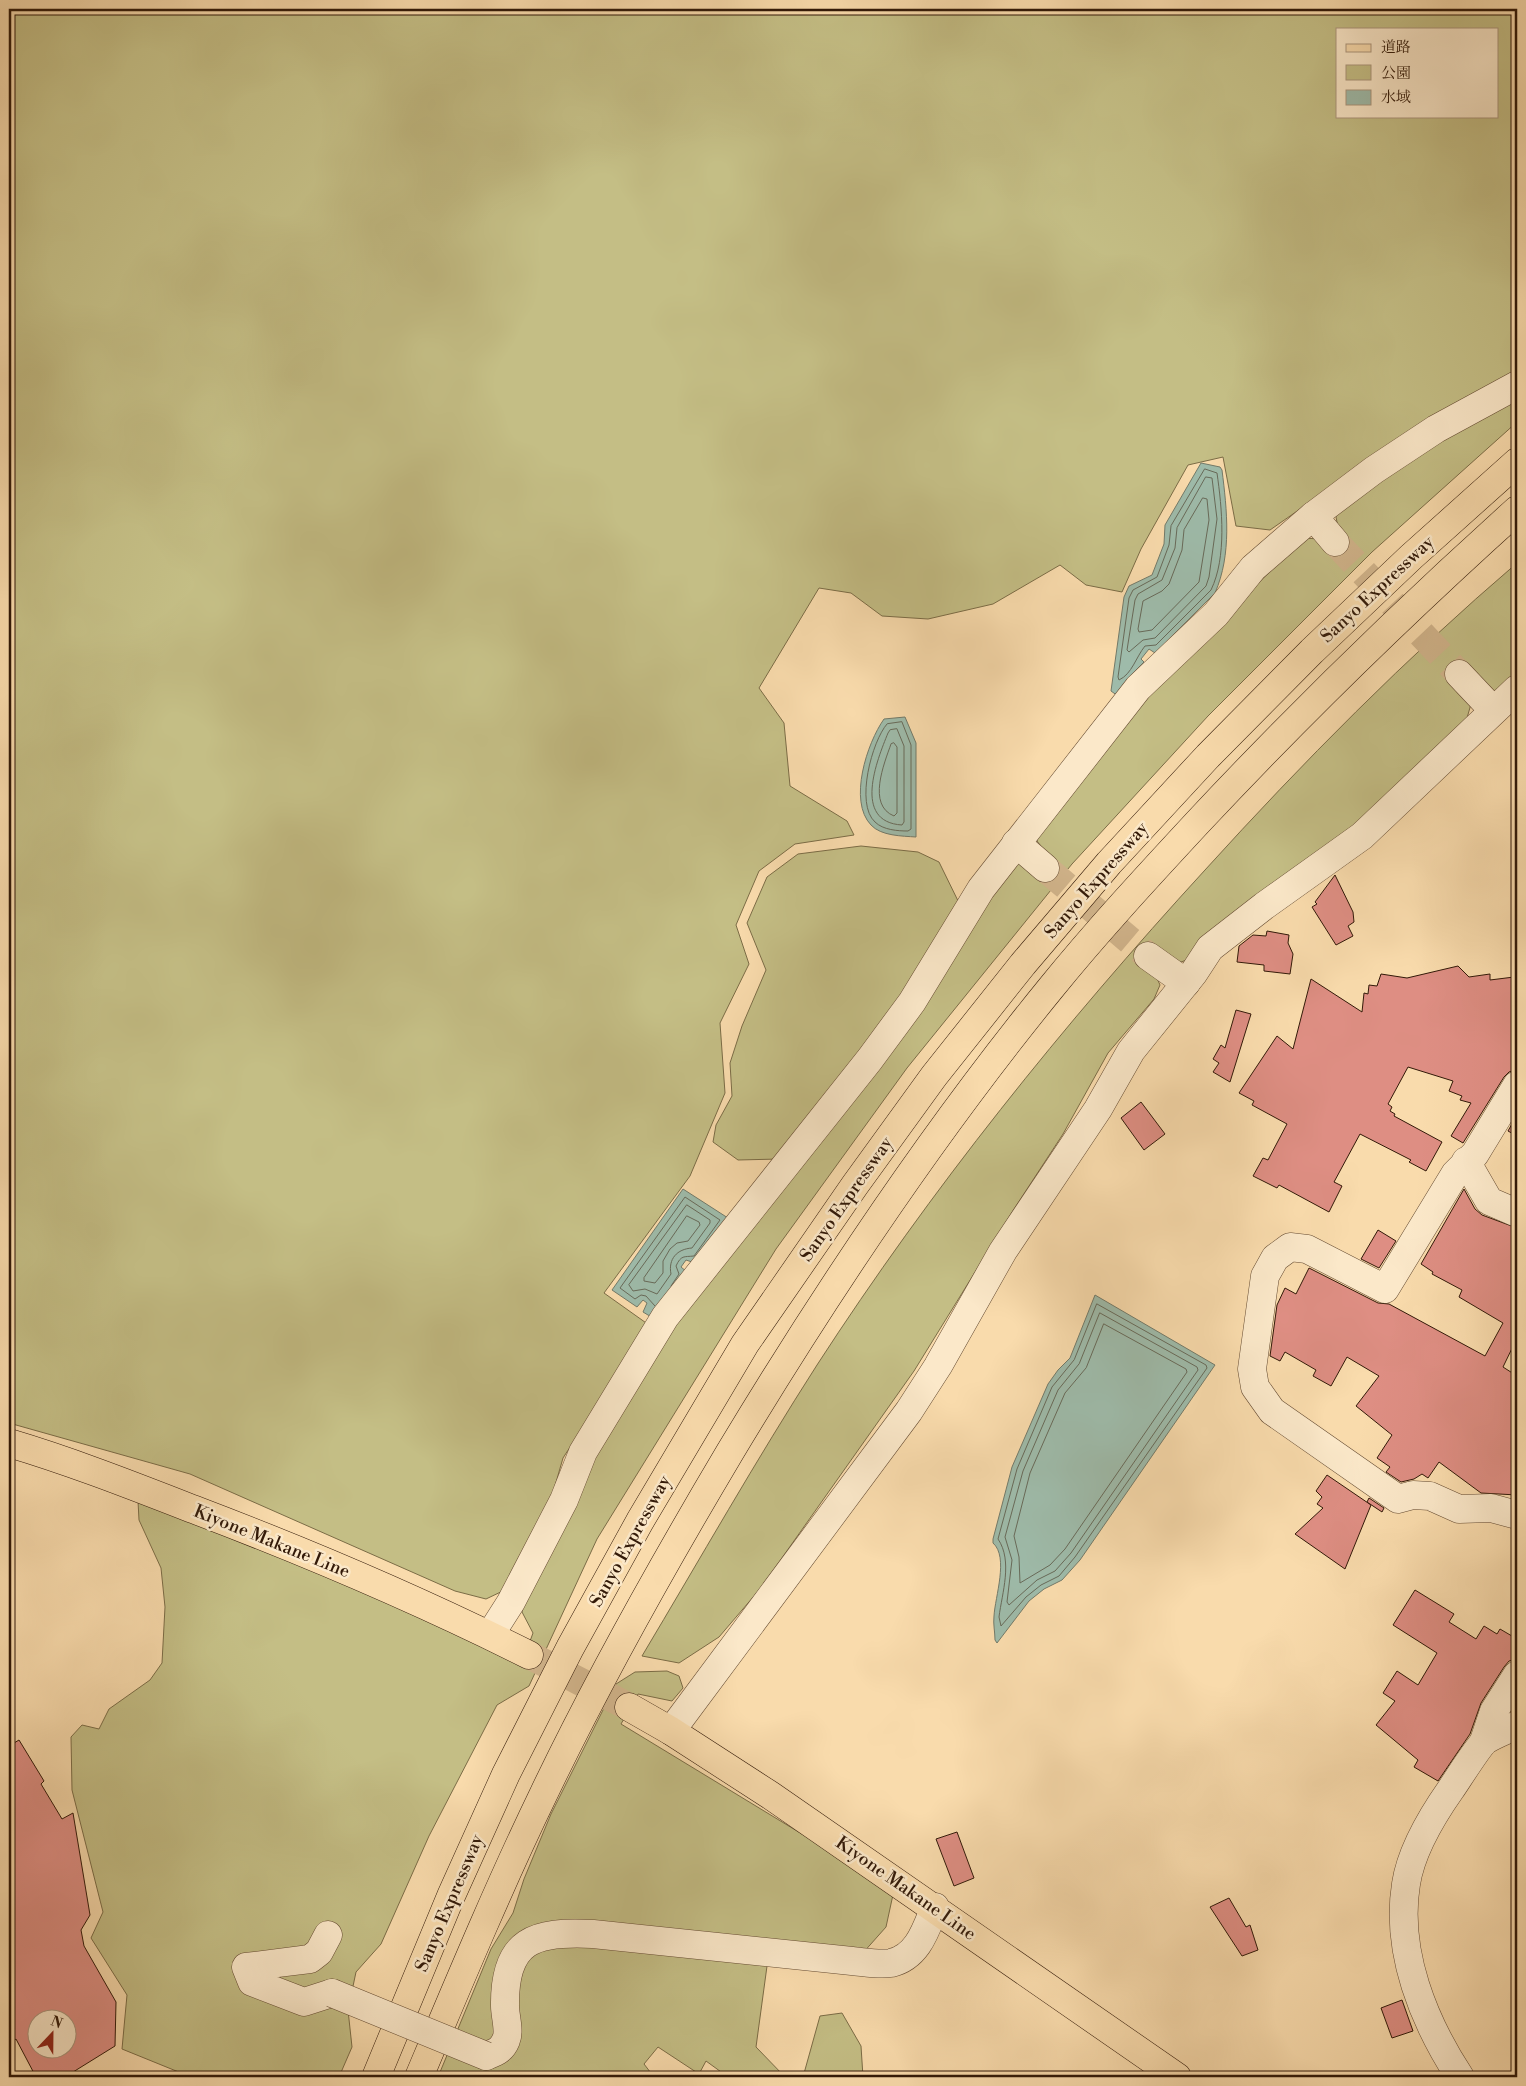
<svg xmlns="http://www.w3.org/2000/svg" width="1526" height="2086" font-family="'Libre Bodoni','Noto Serif JP',serif">
  <style>
    .green { fill: #c4be85; stroke: #7b6c46; fill-rule: evenodd }
    .water { fill: #9ebbaa; stroke: #737a69 }
    .lines { fill: none; stroke-linecap: round; stroke-linejoin: round }
    .shore { stroke: #686a59; stroke-width: 1 }
    .building { fill: #de8e83; stroke: #321908; fill-rule: evenodd }
    .minor-tunnel { stroke: #d1b48b; stroke-width: 28; stroke-dasharray: 28 14; stroke-linecap: butt }
    .major-tunnel { stroke: #d1b48b; stroke-width: 28; stroke-dasharray: 28 14; stroke-linecap: butt }
    .minor-casing { stroke: #644a31; stroke-width: 29 }
    .major-casing { stroke: #321908; stroke-width: 29 }
    .highway-casing { stroke: #321908; stroke-width: 29 }
    .minor { stroke: #fbe8c9; stroke-width: 28 }
    .major { stroke: #f9dbac; stroke-width: 28 }
    .highway { stroke: #f9dbac; stroke-width: 28 }
    .minor-bridge-casing { stroke: #644a31; stroke-width: 29; stroke-linecap: butt }
    .minor-bridge { stroke: #fbe8c9; stroke-width: 28 }
    .labels { text-anchor: middle; stroke-width: 5; stroke-linejoin: round; paint-order: stroke }
    .street-label { font-size: 18px; fill: #321908; stroke: #fbe8c9 }
  </style>
  <rect width="100%" height="100%" fill="#f9dbac"/>
  <filter id="stains"><feTurbulence type="fractalNoise" baseFrequency=".004" numOctaves="4"/><feColorMatrix values="0 0 0 0 .2 0 0 0 0 .09 0 0 0 0 .02 0 0 0 .5 -.17"/></filter>
  <radialGradient id="worn" r=".72"><stop offset=".6" stop-color="#630" stop-opacity="0"/><stop offset="1" stop-color="#630" stop-opacity=".3"/></radialGradient>
  <g class="green">
    <path d="M9,9H1517V374L1392,445L1270,530L1236,526L1223,457L1188,465L1141,549L1122,592L1086,585L1060,565L993,604L928,619L882,616L851,593L819,588L759,688L784,723L790,786L847,821L854,835L795,844L759,871L736,925L749,964L720,1023L725,1093L690,1176L604,1293L649,1325L563,1458L546,1517L507,1589L486,1599L455,1591L190,1474L9,1423ZM1337,29H1497V116H1337Z"/>
    <path d="M1517,396V422L1372,552L1208,716L1072,864L907,1068L776,1249L597,1539L529,1686L497,1705L429,1836L381,1944L356,1972L348,2010L352,2047L339,2077H191L122,2049L127,1995L91,1938L103,1912L72,1790L71,1737L82,1725L99,1729L109,1709L150,1680L162,1663L165,1607L161,1568L139,1520L138,1501L417,1612L522,1663L533,1633L522,1612L527,1589L596,1447L671,1328L1012,865L1020,862L1054,863L1037,841L1041,828L1136,707L1303,538L1320,539L1338,527L1336,517L1341,504L1429,443Z"/>
    <path d="M1517,563V676L1504,686L1471,704L1467,718L1362,821L1195,957L1181,962L1167,959L1156,976L1160,985L1154,999L1108,1053L1063,1134L1014,1209L914,1371L760,1589L719,1637L679,1663L642,1656C700,1559 756,1460 817,1365C931,1189 1063,1025 1205,870C1303,762 1406,658 1517,563Z"/>
    <path d="M861,846L918,852L939,862L962,909L896,1018L780,1159L738,1160L713,1142L716,1125L732,1096L730,1063L742,1026L766,970L747,923L767,877L798,854Z"/>
    <path d="M667,1671L679,1676L683,1688L672,1701L638,1694L621,1724L894,1890L886,1927L862,1954L770,1944L756,2047L785,2077H728L706,2061L699,2074L658,2047L644,2064L654,2077H438L491,1949L513,1913L524,1879L551,1814L616,1684L635,1672Z"/>
    <path d="M842,2013L861,2046L863,2077H803L820,2016Z"/>
  </g>
  <g class="water">
    <path d="M1201,463L1220,467L1222,470C1227,510 1232,554 1215,593L1155,653L1149,649L1141,659L1144,662L1131,675L1118,696L1111,691L1124,597L1129,586L1152,575L1164,544L1165,525Z"/>
    <path d="M905,717L916,743V837C902,836 881,836 871,825C848,801 867,743 884,719Z"/>
    <path d="M683,1189L728,1218L695,1263L686,1260L681,1267L687,1272L653,1318L643,1312L647,1303L643,1300L637,1307L612,1290Z"/>
    <path d="M1095,1295L1215,1365L1080,1560L1062,1580L1044,1589L1029,1601L997,1643L995,1640C995,1632 993,1624 994,1616C995,1597 1009,1557 993,1543V1539L1012,1467L1048,1384L1058,1370L1070,1358Z"/>
  </g>
  <g class="lines">
    <g class="shore">
      <path d="M1205,469L1217,473C1222,508 1227,557 1211,590L1156,645L1145,646C1136,657 1132,674 1119,680L1118,677L1129,598L1133,590L1157,577L1169,545L1171,526Z"/>
      <path d="M1206,477L1212,478L1217,519L1209,577L1206,586L1155,638L1143,640L1129,652L1127,650L1135,600L1138,594L1162,580L1175,548L1177,528Z"/>
      <path d="M1203,498L1207,499L1209,520L1199,582L1152,630L1139,632L1138,629L1143,601L1162,591L1169,584L1182,550L1184,530Z"/>
      <path d="M902,722L911,745V829L908,831C898,831 883,830 875,822C855,804 872,741 887,724Z"/>
      <path d="M897,729L904,746V822L902,825C852,822 877,760 888,733L890,730Z"/>
      <path d="M894,743L897,747V813L894,816C867,805 884,764 891,744Z"/>
      <path d="M687,1205L710,1220V1223L692,1248C677,1249 668,1259 671,1274L657,1294L645,1289L633,1291L629,1285Z"/>
      <path d="M687,1216L699,1222L700,1225L688,1241L677,1243L670,1249L663,1261V1273L655,1283L644,1281V1278Z"/>
      <path d="M1097,1304L1206,1365L1207,1368L1075,1557L1059,1576L1041,1585L1026,1597L1001,1626L999,1617C1002,1593 1013,1561 998,1539L1017,1469L1052,1387L1074,1360Z"/>
      <path d="M655,1306L646,1296L641,1295L635,1299L620,1288L685,1197L720,1220L694,1256C684,1257 681,1255 676,1266L679,1274L671,1286"/>
      <path d="M1100,1313L1197,1367L1198,1370L1071,1553L1055,1571L1037,1580L1009,1605L1007,1602L1012,1560L1005,1537L1023,1471L1058,1390L1079,1364Z"/>
      <path d="M1104,1324L1186,1369L1187,1372L1065,1549L1050,1565L1020,1583L1019,1557L1014,1536L1030,1473L1065,1393L1086,1368Z"/>
    </g>
  </g>
  <g class="building">
    <path d="M1335,875L1353,912L1354,922L1348,926L1353,936L1336,945L1312,907L1317,904L1315,902Z"/>
    <path d="M1267,931L1289,935L1288,943L1293,954L1290,974L1264,971V965L1237,962L1239,946L1253,935L1266,936Z"/>
    <path d="M1458,966L1469,977L1490,974V980L1514,977L1517,990V1069L1509,1072L1504,1077L1463,1143L1451,1136L1471,1103L1460,1100L1462,1096L1449,1091L1453,1081L1408,1067L1388,1104L1392,1107L1390,1111L1395,1114L1394,1116L1442,1142L1426,1171L1409,1162L1411,1160L1360,1134L1334,1182L1342,1186L1329,1212L1279,1185L1277,1188L1253,1176L1263,1158L1268,1160L1287,1124L1252,1105L1254,1101L1239,1093L1277,1036L1293,1049L1311,979L1362,1012L1364,993L1368,994L1369,985L1377,986L1381,974L1407,978Z"/>
    <path d="M1236,1010L1251,1014L1230,1082L1213,1072L1219,1063L1213,1059L1221,1045L1225,1048Z"/>
    <path d="M1141,1102L1165,1134L1144,1150L1121,1118Z"/>
    <path d="M1517,1115V1136L1508,1131Z"/>
    <path d="M1464,1189L1475,1209L1482,1215L1517,1228V1338L1503,1367L1517,1376V1495L1481,1493L1439,1462L1428,1478L1422,1474L1414,1479L1401,1482L1386,1472L1390,1467L1377,1458L1392,1435L1356,1406L1379,1376L1347,1357L1331,1386L1313,1376L1316,1370L1285,1352L1280,1361L1270,1356L1277,1305L1285,1288L1296,1294L1309,1268L1378,1303L1389,1304L1485,1356L1503,1323L1459,1297L1462,1290L1432,1274L1433,1272L1421,1264Z"/>
    <path d="M1378,1230L1396,1241L1379,1268L1361,1259Z"/>
    <path d="M1327,1475L1371,1505L1345,1569L1295,1534L1323,1508L1317,1504L1322,1497L1316,1491Z"/>
    <path d="M1369,1498L1384,1508L1382,1512L1367,1502Z"/>
    <path d="M1415,1590L1454,1614L1449,1622L1476,1639L1484,1626L1497,1634L1500,1629L1517,1639V1659L1509,1661L1504,1667L1481,1703L1470,1734L1438,1781L1414,1767L1418,1760L1376,1725L1395,1701L1383,1693L1397,1671L1418,1685L1437,1653L1393,1625Z"/>
    <path d="M19,1740L44,1781L41,1784L62,1819L73,1813L90,1915L81,1930L84,1946L116,2002L115,2046L65,2077H36L16,2039L9,2044V1746ZM38,2018H68V2048H38Z"/>
    <path d="M957,1832L974,1878L954,1886L936,1839Z"/>
    <path d="M1229,1898L1246,1927L1250,1925L1258,1950L1242,1956L1210,1907Z"/>
    <path d="M1402,2000L1413,2031L1392,2038L1381,2008Z"/>
  </g>
  <g class="lines">
    <g class="minor-tunnel">
      <path d="M1335,542L1459,674"/>
      <path d="M1045,868L1148,956"/>
    </g>
    <path class="major-tunnel" d="M529,1655L629,1707"/>
    <defs>
      <g id="minor">
        <path d="M1313,516L1335,542"/>
        <path d="M1459,674L1493,710"/>
        <path d="M1016,843L1045,868"/>
        <path d="M1148,956L1186,983"/>
        <path d="M1517,1085L1475,1154L1455,1174L1385,1289L1307,1249L1290,1247L1275,1258L1265,1276L1252,1369L1255,1387L1272,1411L1398,1499L1413,1495L1430,1496L1459,1509L1491,1508L1517,1515"/>
        <path d="M1466,1161L1489,1201L1517,1213"/>
        <path d="M490,1635L511,1602L564,1500L583,1452L665,1317L870,1059L912,1002L981,889L1138,688L1216,614L1253,568L1313,516L1374,470L1436,429L1517,385"/>
        <path d="M671,1731L909,1411L938,1366L1003,1251L1098,1109L1131,1051L1193,974L1210,948L1264,906L1362,836L1517,689"/>
        <path d="M1484,1741L1494,1711L1517,1675"/>
        <path d="M328,1935L319,1952L310,1959L246,1967L252,1982L304,2002L332,1993"/>
        <path d="M486,2056C496,2052 502,2050 506,2040C510,2031 505,2016 505,2006C504,1939 535,1931 593,1934L852,1961C864,1962 879,1965 891,1963C918,1957 926,1929 935,1907"/>
        <path d="M1460,2077C1424,2022 1395,1952 1406,1884C1411,1851 1432,1816 1451,1789C1458,1779 1479,1745 1486,1740C1496,1734 1507,1730 1517,1725"/>
      </g>
      <g id="major">
        <path d="M9,1443C73,1462 136,1487 198,1511C311,1554 421,1601 529,1655"/>
        <path d="M629,1707L671,1731L770,1795L1177,2077"/>
      </g>
      <g id="highway">
        <path d="M376,2077L451,1896L506,1774L570,1648L640,1521L745,1344L855,1185L934,1076L1023,964L1109,863L1208,756L1312,651L1411,557L1517,462"/>
        <path d="M419,2077C459,1982 499,1886 544,1793C600,1676 664,1563 730,1452C827,1291 931,1135 1050,989C1097,931 1147,877 1198,822C1300,713 1406,610 1517,510"/>
      </g>
    </defs>
    <use href="#minor" class="minor-casing"/>
    <use href="#major" class="major-casing"/>
    <use href="#highway" class="highway-casing"/>
    <use href="#minor" class="minor"/>
    <use href="#major" class="major"/>
    <use href="#highway" class="highway"/>
    <defs>
      <path id="minor-bridge" d="M332,1993L486,2056"/>
    </defs>
    <use href="#minor-bridge" class="minor-bridge-casing"/>
    <use href="#minor-bridge" class="minor-bridge"/>
  </g>
  <g class="labels">
    <g class="street-label">
      <text transform="translate(1377 589) rotate(-43)" y="6">Sanyo Expressway</text>
      <text transform="translate(1096 880) rotate(-49)" y="6">Sanyo Expressway</text>
      <text transform="translate(846 1199) rotate(-55)" y="6">Sanyo Expressway</text>
      <text transform="translate(272 1541) rotate(22)" y="6">Kiyone Makane Line</text>
      <text transform="translate(630 1541) rotate(-61)" y="6">Sanyo Expressway</text>
      <text transform="translate(906 1888) rotate(35)" y="6">Kiyone Makane Line</text>
      <text transform="translate(449 1903) rotate(-67)" y="6">Sanyo Expressway</text>
    </g>
  </g>
  <rect width="1526" height="2086" fill="none" stroke="#f9dbac" stroke-width="30"/>
  <rect x="10" y="10" width="1506" height="2066" fill="none" stroke="#321908" stroke-width="2.5"/>
  <rect x="15" y="15" width="1496" height="2056" fill="none" stroke="#321908"/>
  <rect x="1336" y="28" width="162" height="90" fill="#fbe8c9" stroke="#ab957c"/>
  <rect x="1346" y="44" width="25" height="8" fill="#f9dbac" stroke="#ab957c"/>
  <text x="1381" y="52" font-size="15" fill="#321908">道路</text>
  <rect x="1346" y="65" width="25" height="15" fill="#c4be85" stroke="#ab957c"/>
  <text x="1381" y="78" font-size="15" fill="#321908">公園</text>
  <rect x="1346" y="90" width="25" height="15" fill="#9ebbaa" stroke="#ab957c"/>
  <text x="1381" y="102" font-size="15" fill="#321908">水域</text>
  <g transform="translate(52 2034) rotate(22)"><circle r="24" fill="#fbe8c9" stroke="#ab957c"/>
  <path d="M0-4L9 19L0 12L-9 19Z" fill="#8f2418"/>
  <text y="-8" font-size="14" font-weight="bold" text-anchor="middle" fill="#321908">N</text>
  </g>
  <rect width="100%" height="100%" filter="url(#stains)"/>
  <rect width="100%" height="100%" fill="url(#worn)"/>
</svg>
